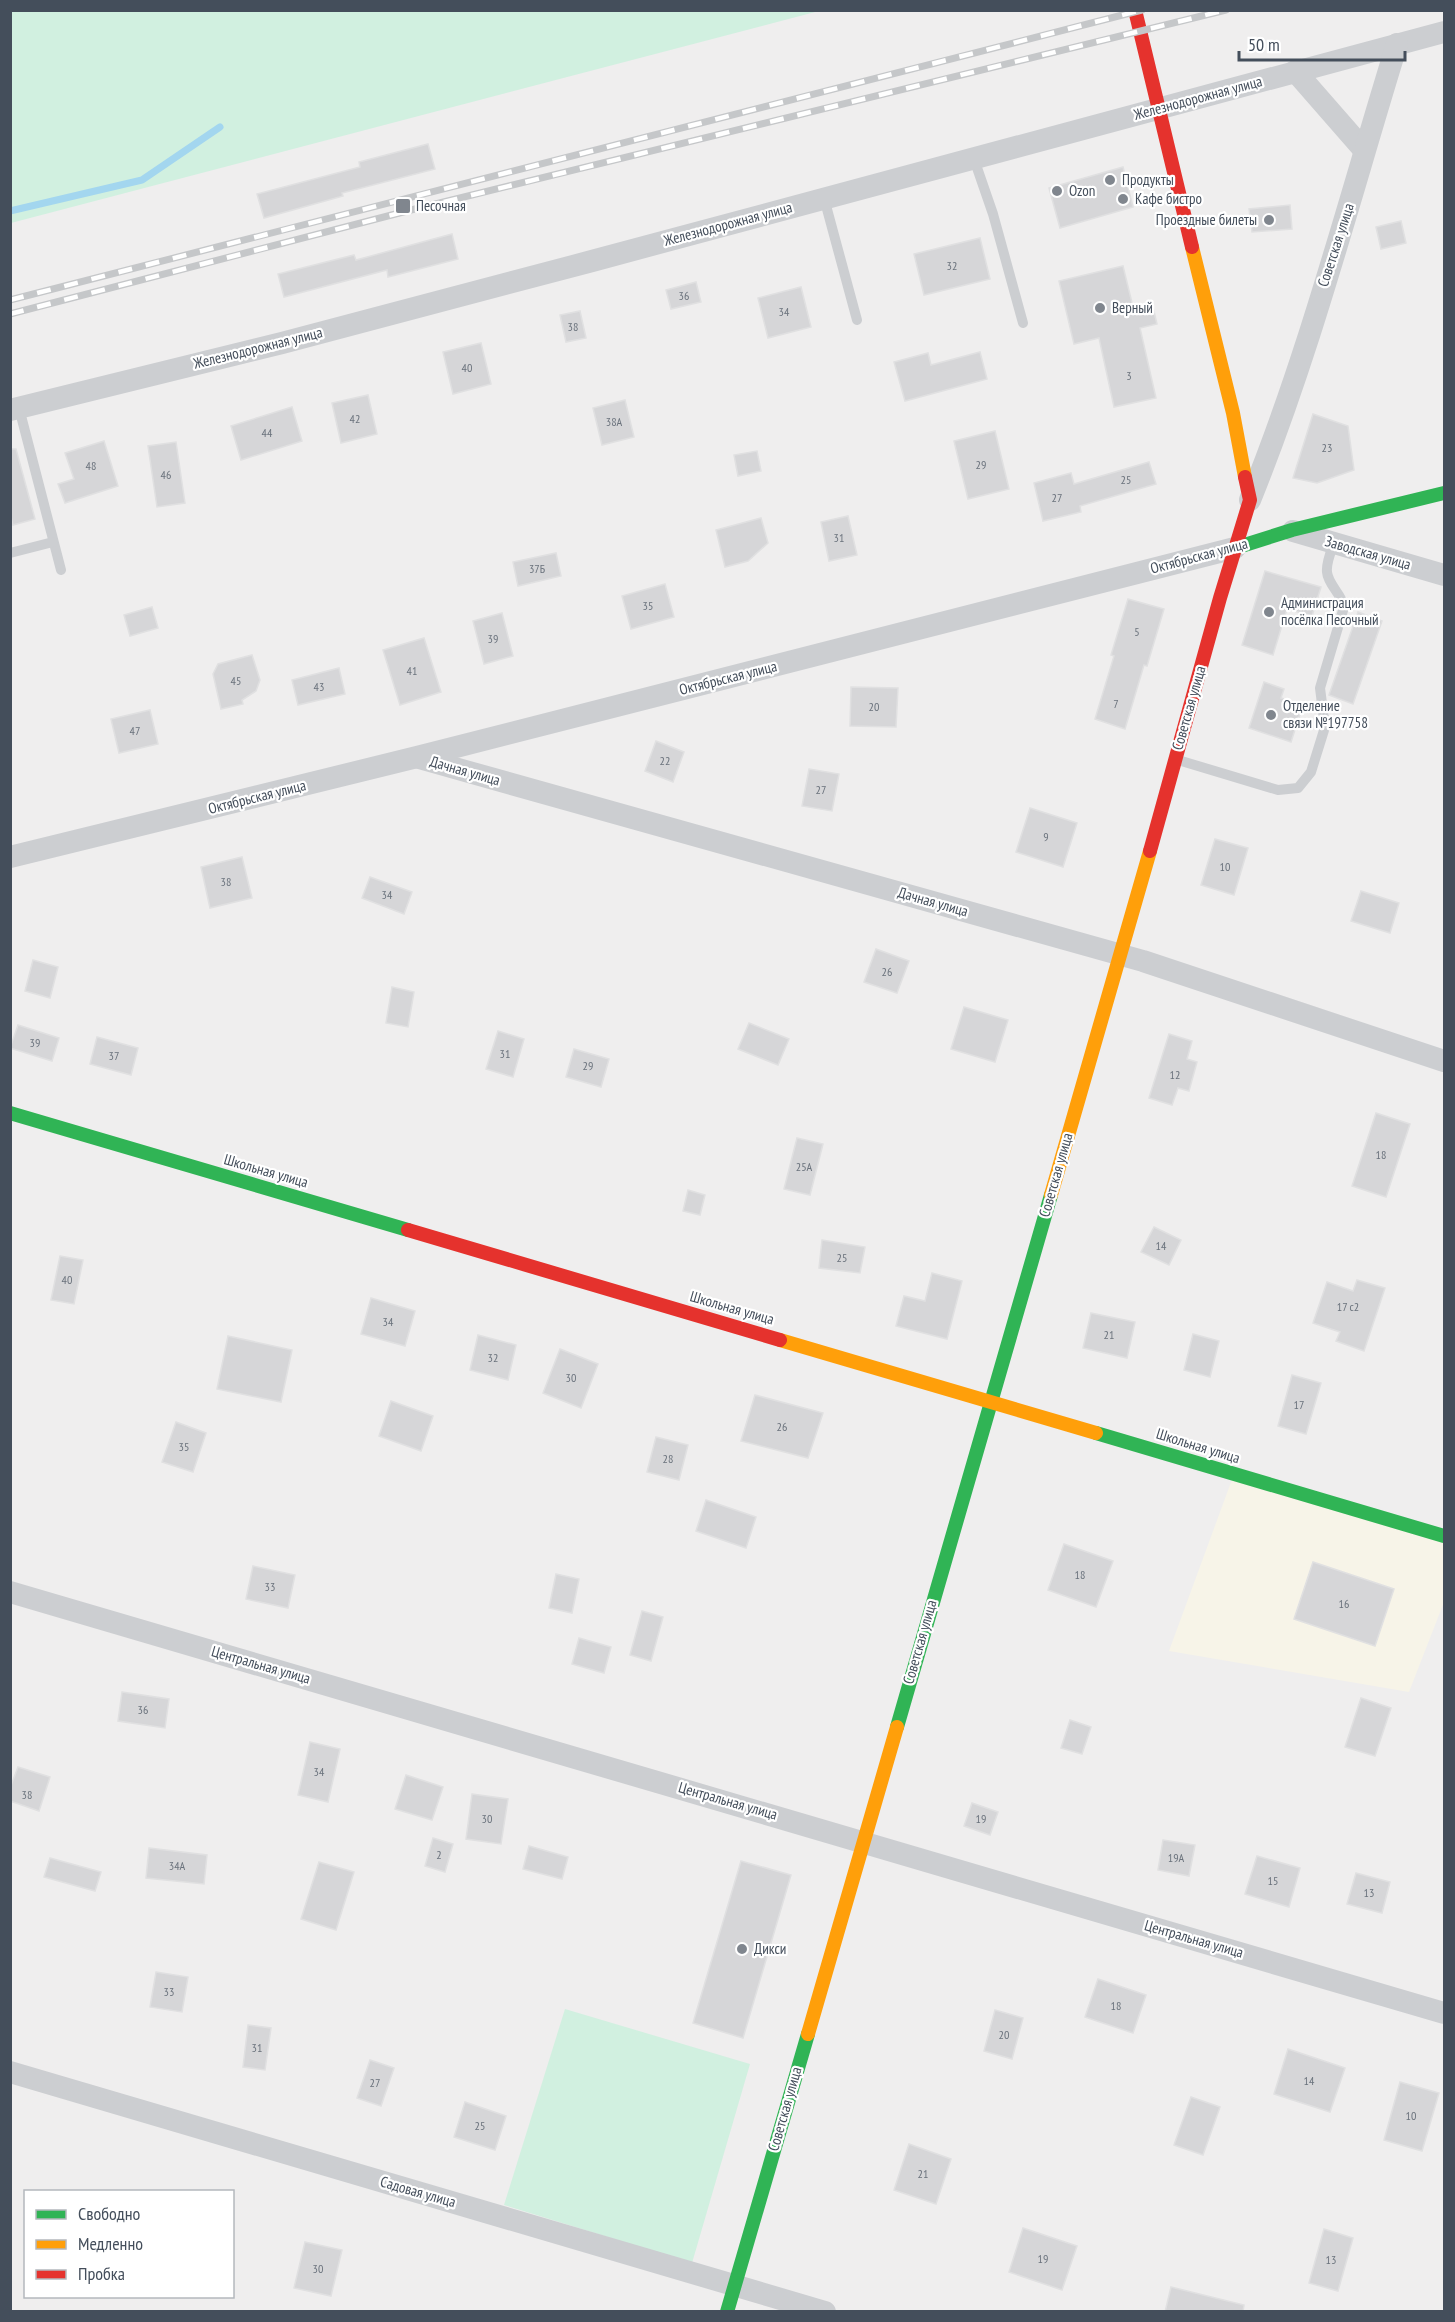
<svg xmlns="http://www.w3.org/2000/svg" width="1455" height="2322" font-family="'PT Sans Narrow',sans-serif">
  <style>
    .commercial { fill: #f7f4e8 }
    .green { fill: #d1f0e0 }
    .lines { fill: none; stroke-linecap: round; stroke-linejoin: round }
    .stream { stroke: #a3d6ef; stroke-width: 7 }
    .building { fill: #d6d6d8; stroke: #e0e0e1; stroke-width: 1.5 }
    .lane { stroke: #ccced1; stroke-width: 10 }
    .street { stroke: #ccced1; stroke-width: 22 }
    .fast { stroke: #30b455; stroke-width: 14 }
    .slow { stroke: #ff9f0a; stroke-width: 14 }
    .jam { stroke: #e5322d; stroke-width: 14 }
    .rail-casing { stroke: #c5c7c9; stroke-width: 7 }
    .rail { stroke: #fff; stroke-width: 4.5; stroke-dasharray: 14; stroke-linecap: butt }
    .poi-dot { fill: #80868e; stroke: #fff; stroke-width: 2 }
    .labels { text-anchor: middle; stroke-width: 4.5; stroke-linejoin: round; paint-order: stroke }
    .number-label { font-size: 12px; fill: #6a727c }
    .street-label { font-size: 15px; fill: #444e5b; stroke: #fff }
    .poi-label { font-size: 15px; fill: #444e5b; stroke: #fff; text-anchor: start }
  </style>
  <rect width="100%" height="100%" fill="#efeeee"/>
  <path class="commercial" d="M1234,1474L1444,1536V1602L1409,1692L1169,1651Z"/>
  <g class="green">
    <path d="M11,10H819V11L11,223Z"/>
    <path d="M565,2009L750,2064L692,2263L504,2205Z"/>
  </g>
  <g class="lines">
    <path class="stream" d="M10,211L142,180L220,127"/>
  </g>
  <g class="building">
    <path d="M428,144L435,169L342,193L343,196L264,218L257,194L360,167L359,162Z"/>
    <path d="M1123,167L1133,207L1060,228L1049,188Z"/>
    <path d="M1290,205L1292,229L1252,232L1249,209Z"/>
    <path d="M1401,221L1406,243L1381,249L1376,227Z"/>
    <path d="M452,234L458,259L388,277L387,270L284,297L278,274L354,255L356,260Z"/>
    <path d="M980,238L990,279L924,295L914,254Z"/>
    <path d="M1123,266L1133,307L1152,303L1157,324L1140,328L1156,398L1114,407L1099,338L1074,344L1059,281Z"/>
    <path d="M696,282L701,302L671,309L666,290Z"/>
    <path d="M801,287L811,327L768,338L758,298Z"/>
    <path d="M580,311L586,338L566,342L560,315Z"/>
    <path d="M481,343L491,384L453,394L443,352Z"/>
    <path d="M980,352L987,379L905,401L894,362L928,353L931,365Z"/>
    <path d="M368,395L377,434L341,443L332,403Z"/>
    <path d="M625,400L634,437L602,445L593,408Z"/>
    <path d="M292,407L302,441L241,460L231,426Z"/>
    <path d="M1313,414L1348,426L1354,470L1317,483L1293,478Z"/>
    <path d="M995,431L1009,489L968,499L954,441Z"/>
    <path d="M104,441L118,486L65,503L58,484L74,479L65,453Z"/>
    <path d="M176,442L185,503L157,507L148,446Z"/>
    <path d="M10,449H16L35,519L13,525L10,513Z"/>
    <path d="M757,451L761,471L738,476L734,455Z"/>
    <path d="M1149,462L1156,484L1080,506L1081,512L1043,521L1034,483L1071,473L1074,484Z"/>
    <path d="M848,516L857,555L829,561L821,522Z"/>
    <path d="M761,518L768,543L748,561L725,567L716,530Z"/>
    <path d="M556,553L561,576L518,586L513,562Z"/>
    <path d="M1265,571L1321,587L1312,616L1287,609L1273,655L1242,645Z"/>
    <path d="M665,584L674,617L631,629L622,596Z"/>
    <path d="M1128,599L1164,609L1147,666L1144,665L1125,729L1095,719L1114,656L1111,655Z"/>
    <path d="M152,607L158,628L130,636L124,615Z"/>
    <path d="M1358,612L1382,621L1353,704L1329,695Z"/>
    <path d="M502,613L513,656L484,664L473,621Z"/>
    <path d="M424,638L441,692L400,705L383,650Z"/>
    <path d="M252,655L260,680L256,691L242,700L243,704L221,709L213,674L218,664Z"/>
    <path d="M339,668L345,694L298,705L292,680Z"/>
    <path d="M1264,682L1284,689L1281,698L1303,705L1291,742L1249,728Z"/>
    <path d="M851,687L898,688L896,727L850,726Z"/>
    <path d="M150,710L158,744L119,753L111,719Z"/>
    <path d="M656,741L684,752L673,782L645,771Z"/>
    <path d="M809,769L839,774L832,811L802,806Z"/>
    <path d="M1030,808L1077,823L1063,867L1016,852Z"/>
    <path d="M1215,839L1248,848L1234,895L1201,885Z"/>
    <path d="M242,857L252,898L210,908L201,867Z"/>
    <path d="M370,877L412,892L404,914L362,898Z"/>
    <path d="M1361,891L1399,903L1390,933L1351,921Z"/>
    <path d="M876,949L909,961L897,993L864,982Z"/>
    <path d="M33,960L58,967L50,998L25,991Z"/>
    <path d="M392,987L414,992L408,1027L386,1023Z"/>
    <path d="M964,1007L1008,1020L995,1062L951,1049Z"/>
    <path d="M749,1023L789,1039L778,1065L738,1049Z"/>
    <path d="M18,1025L59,1038L52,1061L10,1048Z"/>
    <path d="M498,1031L524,1039L513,1077L486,1069Z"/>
    <path d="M1169,1034L1192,1041L1187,1059L1197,1062L1189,1091L1178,1088L1172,1105L1149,1098Z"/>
    <path d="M97,1037L138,1048L131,1075L90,1064Z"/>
    <path d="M574,1049L609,1059L601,1087L566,1077Z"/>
    <path d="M1376,1113L1410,1124L1386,1197L1352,1186Z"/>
    <path d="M797,1138L823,1144L810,1195L784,1189Z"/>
    <path d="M688,1190L705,1195L700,1215L683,1211Z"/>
    <path d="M1154,1227L1181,1240L1169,1265L1141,1252Z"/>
    <path d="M822,1240L865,1247L860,1273L819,1268Z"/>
    <path d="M60,1256L83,1260L74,1304L51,1300Z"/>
    <path d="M932,1273L962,1281L947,1339L896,1326L904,1296L925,1301Z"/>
    <path d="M1357,1280L1385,1288L1364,1351L1336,1341L1340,1332L1313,1323L1327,1282L1353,1291Z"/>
    <path d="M371,1298L415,1311L405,1346L361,1334Z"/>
    <path d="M1091,1313L1135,1322L1127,1358L1083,1348Z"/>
    <path d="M1193,1334L1219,1341L1210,1377L1184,1370Z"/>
    <path d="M478,1335L516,1345L508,1380L470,1370Z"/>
    <path d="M228,1336L292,1350L281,1402L217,1389Z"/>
    <path d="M560,1349L598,1364L581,1408L543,1393Z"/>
    <path d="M1292,1375L1321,1383L1306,1434L1278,1426Z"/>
    <path d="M755,1395L823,1413L808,1458L741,1441Z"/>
    <path d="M391,1401L433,1416L421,1451L379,1436Z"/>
    <path d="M176,1422L206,1433L193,1472L162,1462Z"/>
    <path d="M656,1437L688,1445L679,1480L647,1472Z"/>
    <path d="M706,1500L756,1517L746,1548L696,1531Z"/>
    <path d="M1064,1544L1113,1561L1096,1607L1048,1590Z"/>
    <path d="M1313,1562L1394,1589L1375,1646L1294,1619Z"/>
    <path d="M253,1566L295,1575L288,1608L246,1599Z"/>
    <path d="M556,1574L579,1579L572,1613L549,1608Z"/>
    <path d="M642,1611L663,1617L651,1661L630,1655Z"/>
    <path d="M579,1638L611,1647L604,1673L572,1664Z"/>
    <path d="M122,1692L169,1699L165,1728L118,1721Z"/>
    <path d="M1361,1698L1391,1708L1375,1756L1345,1747Z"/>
    <path d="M1070,1720L1091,1727L1082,1754L1061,1748Z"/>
    <path d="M310,1742L340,1749L328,1802L298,1795Z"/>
    <path d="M18,1767L50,1777L39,1811L10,1801V1788Z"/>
    <path d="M406,1775L443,1787L432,1820L395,1809Z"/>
    <path d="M472,1794L508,1799L501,1844L466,1839Z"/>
    <path d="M972,1803L998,1812L990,1835L964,1826Z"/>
    <path d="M433,1838L453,1844L445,1872L425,1866Z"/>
    <path d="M1163,1840L1195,1845L1189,1876L1158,1870Z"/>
    <path d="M529,1846L568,1857L562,1879L523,1869Z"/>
    <path d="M149,1848L207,1855L204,1884L146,1878Z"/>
    <path d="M1257,1856L1300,1868L1289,1907L1245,1894Z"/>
    <path d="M50,1858L101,1872L95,1891L44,1877Z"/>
    <path d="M741,1861L791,1875L743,2038L693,2023Z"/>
    <path d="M319,1862L354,1872L336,1930L301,1919Z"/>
    <path d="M1356,1873L1390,1882L1382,1913L1347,1904Z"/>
    <path d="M156,1972L188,1977L182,2012L150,2007Z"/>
    <path d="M1098,1979L1146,1995L1133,2033L1085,2017Z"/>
    <path d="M995,2010L1023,2018L1012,2059L984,2051Z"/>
    <path d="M248,2025L271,2028L265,2070L243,2067Z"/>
    <path d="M1288,2049L1345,2068L1330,2112L1274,2094Z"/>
    <path d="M370,2060L394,2068L381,2106L357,2098Z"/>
    <path d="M1400,2082L1439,2093L1422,2151L1384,2140Z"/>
    <path d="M1191,2097L1220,2107L1203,2155L1174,2145Z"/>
    <path d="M465,2102L506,2116L495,2150L454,2137Z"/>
    <path d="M909,2144L951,2159L936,2204L894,2190Z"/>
    <path d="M1023,2228L1077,2246L1062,2290L1009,2272Z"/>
    <path d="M1324,2229L1353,2238L1338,2291L1309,2283Z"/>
    <path d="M305,2242L342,2250L331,2296L294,2288Z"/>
    <path d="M1171,2287L1244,2305L1243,2312H1165Z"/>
  </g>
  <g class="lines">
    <g class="lane">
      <path d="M974,159L993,214L1023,323"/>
      <path d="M824,198L857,320"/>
      <path d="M19,408L61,570"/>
      <path d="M10,553L53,542"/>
      <path d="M1178,760L1278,790L1298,788L1311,772L1325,727L1320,688L1344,607C1342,594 1328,585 1327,572C1326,563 1331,551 1334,543"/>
    </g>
    <g class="street">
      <path d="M1295,71L1364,150"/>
      <path d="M10,410L282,343L592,261L1444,32"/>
      <path d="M1250,500C1310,352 1350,196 1397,44"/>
      <path d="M1293,531L1444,575"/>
      <path d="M419,758L1143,961L1444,1061"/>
      <path d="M10,857L417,757L1235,548"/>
      <path d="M10,1592L1444,2013"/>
      <path d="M10,2072L825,2312"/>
    </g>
    <g class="fast">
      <path d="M1235,548L1292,530L1444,493"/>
      <path d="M10,1113L408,1230"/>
      <path d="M1096,1433L1444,1536"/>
      <path d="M897,1727L1051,1195"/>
      <path d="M727,2312L808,2034"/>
    </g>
    <g class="slow">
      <path d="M1192,247L1233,413L1245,477"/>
      <path d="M1051,1195L1150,851"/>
      <path d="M780,1340L1096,1433"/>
      <path d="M808,2034L897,1727"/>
    </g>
    <g class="jam">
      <path d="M1135,10L1192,247"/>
      <path d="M1150,851L1220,598L1250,500L1245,477"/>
      <path d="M408,1230L780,1340"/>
    </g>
    <defs>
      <g id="rail">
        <path d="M10,300L1142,10"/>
        <path d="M10,314L407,211L1226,10"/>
      </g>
    </defs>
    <use href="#rail" class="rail-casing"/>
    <use href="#rail" class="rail"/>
  </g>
  <g class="poi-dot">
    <circle cx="1110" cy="180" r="6"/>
    <circle cx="1057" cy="191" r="6"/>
    <circle cx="1123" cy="199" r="6"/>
    <rect x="395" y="198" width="16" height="16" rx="3"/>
    <circle cx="1269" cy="220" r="6"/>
    <circle cx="1100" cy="308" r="6"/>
    <circle cx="1269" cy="612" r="6"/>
    <circle cx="1271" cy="715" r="6"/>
    <circle cx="742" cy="1949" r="6"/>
  </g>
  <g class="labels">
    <g class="number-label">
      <text x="952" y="270">32</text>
      <text x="684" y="300">36</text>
      <text x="784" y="316">34</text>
      <text x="573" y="331">38</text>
      <text x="467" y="372">40</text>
      <text x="1129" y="380">3</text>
      <text x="355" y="423">42</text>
      <text x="614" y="426">38А</text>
      <text x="267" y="437">44</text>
      <text x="1327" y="452">23</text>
      <text x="981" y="469">29</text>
      <text x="91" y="470">48</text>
      <text x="166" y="479">46</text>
      <text x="1126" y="484">25</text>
      <text x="1057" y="502">27</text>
      <text x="839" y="542">31</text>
      <text x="537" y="573">37Б</text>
      <text x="648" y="610">35</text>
      <text x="1137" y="636">5</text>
      <text x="493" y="643">39</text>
      <text x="412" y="675">41</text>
      <text x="236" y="685">45</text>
      <text x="319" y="691">43</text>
      <text x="1116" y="708">7</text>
      <text x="874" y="711">20</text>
      <text x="135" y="735">47</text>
      <text x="665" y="765">22</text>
      <text x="821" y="794">27</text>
      <text x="1046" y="841">9</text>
      <text x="1225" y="871">10</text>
      <text x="226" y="886">38</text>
      <text x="387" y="899">34</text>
      <text x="887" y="976">26</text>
      <text x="35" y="1047">39</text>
      <text x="505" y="1058">31</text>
      <text x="114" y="1060">37</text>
      <text x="588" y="1070">29</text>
      <text x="1175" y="1079">12</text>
      <text x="1381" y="1159">18</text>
      <text x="804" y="1171">25А</text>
      <text x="1161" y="1250">14</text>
      <text x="842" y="1262">25</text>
      <text x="67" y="1284">40</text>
      <text x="1348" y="1311">17 с2</text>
      <text x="388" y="1326">34</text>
      <text x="1109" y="1339">21</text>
      <text x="493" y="1362">32</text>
      <text x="571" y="1382">30</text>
      <text x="1299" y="1409">17</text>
      <text x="782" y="1431">26</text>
      <text x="184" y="1451">35</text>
      <text x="668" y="1463">28</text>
      <text x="1080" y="1579">18</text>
      <text x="270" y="1591">33</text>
      <text x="1344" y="1608">16</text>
      <text x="143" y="1714">36</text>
      <text x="319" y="1776">34</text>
      <text x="27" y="1799">38</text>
      <text x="487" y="1823">30</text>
      <text x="981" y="1823">19</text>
      <text x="439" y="1859">2</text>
      <text x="1176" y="1862">19А</text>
      <text x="177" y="1870">34А</text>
      <text x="1273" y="1885">15</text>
      <text x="1369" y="1897">13</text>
      <text x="169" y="1996">33</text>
      <text x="1116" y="2010">18</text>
      <text x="1004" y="2039">20</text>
      <text x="257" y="2052">31</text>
      <text x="1309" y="2085">14</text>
      <text x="375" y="2087">27</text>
      <text x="1411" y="2120">10</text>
      <text x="480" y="2130">25</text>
      <text x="923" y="2178">21</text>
      <text x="1043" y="2263">19</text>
      <text x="1331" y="2264">13</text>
      <text x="318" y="2273">30</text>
    </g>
    <g class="street-label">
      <text transform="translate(1198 98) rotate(-15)" y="5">Железнодорожная улица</text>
      <text transform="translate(728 224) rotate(-15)" y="5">Железнодорожная улица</text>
      <text transform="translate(1336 245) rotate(-72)" y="5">Советская улица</text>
      <text transform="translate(258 348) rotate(-14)" y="5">Железнодорожная улица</text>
      <text transform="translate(1368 553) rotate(16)" y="5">Заводская улица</text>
      <text transform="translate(1199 556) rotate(-15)" y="5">Октябрьская улица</text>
      <text transform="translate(728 678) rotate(-14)" y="5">Октябрьская улица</text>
      <text transform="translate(1189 708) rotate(-74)" y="5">Советская улица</text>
      <text transform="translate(465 771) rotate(16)" y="5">Дачная улица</text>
      <text transform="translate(257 797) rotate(-14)" y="5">Октябрьская улица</text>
      <text transform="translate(933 902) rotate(16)" y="5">Дачная улица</text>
      <text transform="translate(266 1171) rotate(16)" y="5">Школьная улица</text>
      <text transform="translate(1056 1175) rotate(-74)" y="5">Советская улица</text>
      <text transform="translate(732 1308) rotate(16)" y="5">Школьная улица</text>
      <text transform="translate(1198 1446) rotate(17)" y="5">Школьная улица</text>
      <text transform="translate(920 1642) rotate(-74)" y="5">Советская улица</text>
      <text transform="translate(261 1665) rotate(16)" y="5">Центральная улица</text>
      <text transform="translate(728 1801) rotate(16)" y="5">Центральная улица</text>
      <text transform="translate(1194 1939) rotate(16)" y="5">Центральная улица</text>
      <text transform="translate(785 2109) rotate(-74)" y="5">Советская улица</text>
      <text transform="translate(418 2192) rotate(16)" y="5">Садовая улица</text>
    </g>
    <g class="poi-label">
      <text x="1122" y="185">Продукты</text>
      <text x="1069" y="196">Ozon</text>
      <text x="1135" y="204">Кафе бистро</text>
      <text x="416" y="211">Песочная</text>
      <text x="1257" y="225" text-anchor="end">Проездные билеты</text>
      <text x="1112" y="313">Верный</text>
      <text x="1281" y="608">Администрация<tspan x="1281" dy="17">посёлка Песочный</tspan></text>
      <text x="1283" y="711">Отделение<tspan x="1283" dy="17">связи №197758</tspan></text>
      <text x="754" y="1954">Дикси</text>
    </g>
  </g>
  <rect width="1455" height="2322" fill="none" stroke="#444e5b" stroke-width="24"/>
  <rect x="24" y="2190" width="210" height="108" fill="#ffffff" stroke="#b4b8bd" stroke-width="1.5"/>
  <rect x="36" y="2210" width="30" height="9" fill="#30b455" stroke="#b4b8bd" stroke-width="1.5"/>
  <text x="78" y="2220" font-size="18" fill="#444e5b">Свободно</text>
  <rect x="36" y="2240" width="30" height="9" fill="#ff9f0a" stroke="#b4b8bd" stroke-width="1.5"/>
  <text x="78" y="2250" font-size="18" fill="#444e5b">Медленно</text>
  <rect x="36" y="2270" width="30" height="9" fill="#e5322d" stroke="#b4b8bd" stroke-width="1.5"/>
  <text x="78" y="2280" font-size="18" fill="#444e5b">Пробка</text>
  <path d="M1239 51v9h166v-9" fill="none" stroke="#444e5b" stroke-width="3"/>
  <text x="1248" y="51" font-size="18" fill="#444e5b" stroke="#ffffff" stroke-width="4.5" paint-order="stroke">50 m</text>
</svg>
